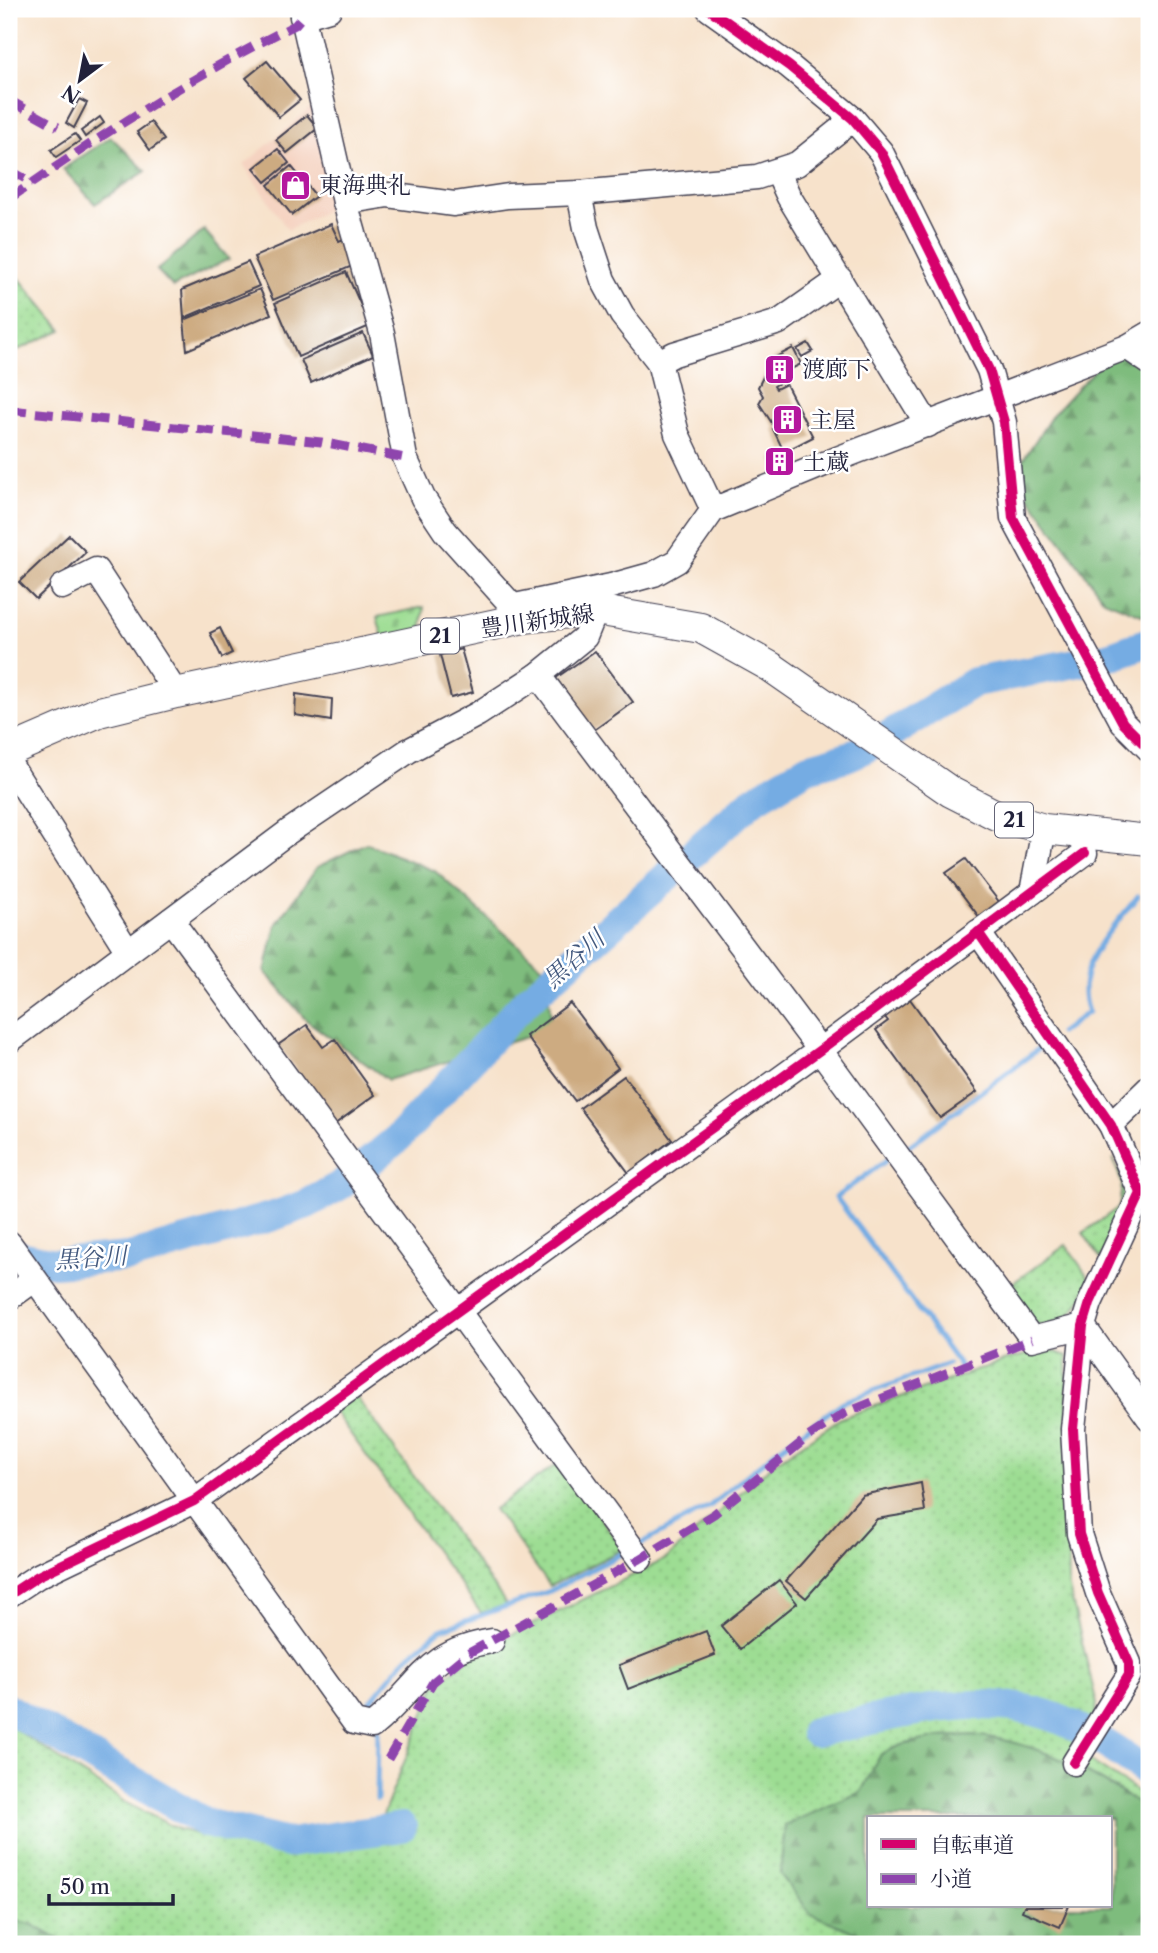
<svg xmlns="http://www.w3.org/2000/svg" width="1158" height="1953" font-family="'Libre Caslon Text','Noto Serif JP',serif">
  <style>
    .built { fill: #f5d3c1 }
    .grass { fill: url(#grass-dots); stroke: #608067; stroke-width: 2; fill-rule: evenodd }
    .forest { fill: url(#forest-firs); stroke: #506f5c; stroke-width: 2; fill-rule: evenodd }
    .cemetery { fill: url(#cemetery-stones); stroke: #608067; stroke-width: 2 }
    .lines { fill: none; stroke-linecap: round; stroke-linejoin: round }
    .stream { stroke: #74ace3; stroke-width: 5 }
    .river { stroke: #74ace3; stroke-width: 30 }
    .building { fill: #cdab81 }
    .minor-casing { stroke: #423f51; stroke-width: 27 }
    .major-casing { stroke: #423f51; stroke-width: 32 }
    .minor { stroke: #fff; stroke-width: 24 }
    .major { stroke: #fff; stroke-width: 30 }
    .quiet { stroke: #8e44ad; stroke-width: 9; stroke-dasharray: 18 9; stroke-linecap: butt }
    .cycleway-casing { stroke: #fff; stroke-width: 15 }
    .cycleway { stroke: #d6006c; stroke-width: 10 }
    .labels { text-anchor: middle; stroke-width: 5; stroke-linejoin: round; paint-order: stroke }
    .shield { fill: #fff; stroke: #646476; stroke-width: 2 }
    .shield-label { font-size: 21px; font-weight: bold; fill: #22223b }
    .poi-label { font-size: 23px; fill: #22223b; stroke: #fff; text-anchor: start }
    .street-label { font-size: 23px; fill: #22223b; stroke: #fff }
    .water-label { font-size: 24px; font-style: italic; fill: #43597e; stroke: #fff }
  </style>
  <defs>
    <pattern id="grass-dots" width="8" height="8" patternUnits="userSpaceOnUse" patternTransform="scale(1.75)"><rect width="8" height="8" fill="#9ddd93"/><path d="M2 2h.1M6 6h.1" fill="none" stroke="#87bd80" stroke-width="1.8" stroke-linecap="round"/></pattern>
    <pattern id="forest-firs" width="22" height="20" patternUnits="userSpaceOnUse" patternTransform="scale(1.75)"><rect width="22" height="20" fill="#7ebc7d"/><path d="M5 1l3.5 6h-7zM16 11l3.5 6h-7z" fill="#679868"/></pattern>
    <pattern id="cemetery-stones" width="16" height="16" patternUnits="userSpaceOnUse" patternTransform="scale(1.75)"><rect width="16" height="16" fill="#9ddd93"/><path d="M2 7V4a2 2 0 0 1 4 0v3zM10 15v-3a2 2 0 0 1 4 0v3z" fill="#87bd80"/></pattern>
  </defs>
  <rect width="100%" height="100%" fill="#fff"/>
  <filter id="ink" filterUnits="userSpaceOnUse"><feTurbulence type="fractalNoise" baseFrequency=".0143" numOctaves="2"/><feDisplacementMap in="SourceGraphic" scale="14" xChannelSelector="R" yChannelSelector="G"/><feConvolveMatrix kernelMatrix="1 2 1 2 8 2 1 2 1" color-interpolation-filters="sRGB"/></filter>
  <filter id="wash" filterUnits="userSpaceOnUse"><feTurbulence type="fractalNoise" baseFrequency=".00686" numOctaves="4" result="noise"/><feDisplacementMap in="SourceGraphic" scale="28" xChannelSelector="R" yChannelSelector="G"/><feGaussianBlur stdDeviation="1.57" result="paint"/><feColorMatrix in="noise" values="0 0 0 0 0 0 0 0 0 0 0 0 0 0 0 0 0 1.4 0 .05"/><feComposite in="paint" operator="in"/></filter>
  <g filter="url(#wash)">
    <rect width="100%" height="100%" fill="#f7e2cb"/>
    <path class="built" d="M315,104L339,204L288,230L244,165Z"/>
    <g class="grass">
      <path d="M9,266L62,330L9,354Z"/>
      <path d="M1113,1158L1127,1189L1101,1259L1083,1233L1119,1207L1122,1184Z"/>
      <path d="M1066,1245L1091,1281C1077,1307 1066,1332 1031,1323L1006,1288Z"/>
      <path d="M1050,1350L1067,1356L1069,1588L1097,1704L1086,1758L1149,1799V1944H9V1725L128,1804L178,1829L226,1842L296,1852L374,1837L435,1686L474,1653L666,1559L774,1463L841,1418L1012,1358ZM869,1818H1111V1906H869Z"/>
      <path d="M355,1395L507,1605L481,1613L334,1411Z"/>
      <path d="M560,1462L623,1549L550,1586L494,1509Z"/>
    </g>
    <g class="forest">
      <path d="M111,137L146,171L95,204L63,169Z"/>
      <path d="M204,230L229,259L173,287L157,270Z"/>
      <path d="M1149,333V618L1104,600L1013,475L1053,414L1096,368Z"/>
      <path d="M366,843L435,871L546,970L552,1029L388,1080L306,1020L265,972L276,925L317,867Z"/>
      <path d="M972,1735C1040,1741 1093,1774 1149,1810V1944H893L863,1936L811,1914L780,1874L785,1825L861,1792L881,1754L901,1745L938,1737ZM869,1818H1111V1906H869Z"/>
      <path d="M9,1919L31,1924L67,1944H9Z"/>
    </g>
    <path class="cemetery" d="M424,607L421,631L383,638L377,617Z"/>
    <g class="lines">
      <g class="stream">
        <path d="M1060,1033L1088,1012C1071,966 1111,931 1138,896"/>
        <path d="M905,1149L1045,1044"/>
        <path d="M887,1160L836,1197L961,1368"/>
        <path d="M637,1546L710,1506L775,1452L843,1402L948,1364"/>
        <path d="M371,1718L364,1709L406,1658L440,1630L550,1591L625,1552"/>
        <path d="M377,1799L378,1729"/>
      </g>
      <g class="river">
        <path d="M9,1254L54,1263L130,1257L274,1216L307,1204L341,1185L398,1138L525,1002L753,800L807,768L849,756L876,743L974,682L1108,657L1149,642"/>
        <path d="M9,1709L206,1823L288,1843L402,1827"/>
        <path d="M815,1732C897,1716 992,1684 1072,1725C1099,1738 1125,1756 1149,1773"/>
      </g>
    </g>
    <g id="blocks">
      <g class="building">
        <path d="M267,61L300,100L279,117L246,78Z"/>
        <path d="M79,99L87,103L74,128L66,123Z"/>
        <path d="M307,115L318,128L287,153L276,140Z"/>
        <path d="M100,117L104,123L85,137L81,131Z"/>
        <path d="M151,122L164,140L150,150L137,132Z"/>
        <path d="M75,134L80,141L56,157L51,150Z"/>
        <path d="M278,149L289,163L266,182L254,168Z"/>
        <path d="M291,166L316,196L292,215L268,185Z"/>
        <path d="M331,224L339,241L346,238L357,264L273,300L254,257Z"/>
        <path d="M248,262L259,286L184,318L182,290Z"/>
        <path d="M346,272L370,326L298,357L275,303Z"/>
        <path d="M260,289L271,314L187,350L184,320Z"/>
        <path d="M363,333L373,355L311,383L301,360Z"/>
        <path d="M808,343L813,351L802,357L797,349Z"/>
        <path d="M793,348L801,364L781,374L784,380L774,386L776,389L786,384L813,437L784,452L773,429L775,428L759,403L763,396L758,387L772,359Z"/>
        <path d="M785,454L789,464L776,470L772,459Z"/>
        <path d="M69,535L86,552L36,599L19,582Z"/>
        <path d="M220,628L232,653L222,658L210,633Z"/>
        <path d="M461,649L473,692L451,698L440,655Z"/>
        <path d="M595,651L633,702L594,730L556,678Z"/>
        <path d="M296,694L332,699L331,721L295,715Z"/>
        <path d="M966,859L1000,903L980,918L946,873Z"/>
        <path d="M910,999L977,1092L940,1118L876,1030L888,1021L885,1017Z"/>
        <path d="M570,1003L618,1068L575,1101L526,1036Z"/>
        <path d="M307,1025L323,1047L335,1039L375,1095L335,1124L278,1045Z"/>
        <path d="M624,1076L672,1140L629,1173L580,1108Z"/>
        <path d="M921,1483L925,1511L877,1519L806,1598L786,1581L862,1495Z"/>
        <path d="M779,1580L797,1603L740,1649L721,1626Z"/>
        <path d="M706,1631L715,1655L628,1689L619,1665Z"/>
        <path d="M1024,1906H1069L1060,1927L1022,1911Z"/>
      </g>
    </g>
  </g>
  <g filter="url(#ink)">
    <use href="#blocks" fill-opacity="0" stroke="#423f51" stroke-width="2"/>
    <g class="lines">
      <defs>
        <g id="minor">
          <path d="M301,9L345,202L382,333L405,458L423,498L445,531L523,618"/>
          <path d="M709,9L789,66L853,119L881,152L989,370L1004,422L1013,518L1123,723L1149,749"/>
          <path d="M302,17L329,9"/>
          <path d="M777,171L789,197L928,425"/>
          <path d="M579,193L586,228L603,280L622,315L659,362L677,434L713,510"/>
          <path d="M345,202L388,195L454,204L508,196L579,193L757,177L797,164L853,119"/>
          <path d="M1127,347L1149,362"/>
          <path d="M659,362L674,354L779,322L840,279"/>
          <path d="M62,587L96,570L176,693"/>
          <path d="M515,606L611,586L654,574L677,561L713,510L824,464L1127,347L1149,334"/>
          <path d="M538,675L820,1050L1032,1339L1083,1326"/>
          <path d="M9,763L127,950"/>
          <path d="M1032,892L1044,829"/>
          <path d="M171,920L640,1559"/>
          <path d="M978,932L1111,1125L1141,1193L1090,1303L1083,1326L1073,1429L1079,1534L1098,1593L1129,1663V1675L1074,1763"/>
          <path d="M9,1041L288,832L408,751L478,714L538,675L585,637L596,610"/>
          <path d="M1111,1125L1149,1088"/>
          <path d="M9,1243L354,1722L372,1726C418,1690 424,1651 492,1641"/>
          <path d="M9,1298L34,1280"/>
          <path d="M1083,1326L1149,1418"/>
          <path d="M9,1595L38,1576L194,1501L820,1050L1085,853"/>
        </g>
        <path id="major" d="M9,751L99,712L176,693L524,618L596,610L701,628L771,667L951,792L996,815L1044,829L1149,840"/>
      </defs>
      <use href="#minor" class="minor-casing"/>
      <use href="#major" class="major-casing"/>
      <use href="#minor" class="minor"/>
      <use href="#major" class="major"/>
      <g class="quiet">
        <path d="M111,9L118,12"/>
        <path d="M9,100L58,127"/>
        <path d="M9,170L33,183"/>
        <path d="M9,199C101,135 194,75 295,25L302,17"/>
        <path d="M9,410L321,442L405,458"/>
        <path d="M388,1759L433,1682L467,1654L640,1559L714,1514L808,1437L845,1413L1032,1339"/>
      </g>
      <defs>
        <g id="cycleway">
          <path d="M709,9L789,66L853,119L881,152L989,370L1004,422L1013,518L1123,723L1149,749"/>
          <path d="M978,932L1111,1125L1141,1193L1090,1303L1083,1326L1073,1429L1079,1534L1098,1593L1129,1663V1675L1074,1763"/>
          <path d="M9,1595L38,1576L194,1501L820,1050L1085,853"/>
        </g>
      </defs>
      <use href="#cycleway" class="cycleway-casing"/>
      <use href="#cycleway" class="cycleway"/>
    </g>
  </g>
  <defs>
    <symbol id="shop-square" viewBox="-11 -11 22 22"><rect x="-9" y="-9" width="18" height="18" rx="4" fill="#b5179e" stroke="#fff"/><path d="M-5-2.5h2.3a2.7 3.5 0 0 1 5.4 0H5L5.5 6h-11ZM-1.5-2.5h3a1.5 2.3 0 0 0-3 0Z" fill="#fff"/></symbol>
    <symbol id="building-square" viewBox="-11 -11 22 22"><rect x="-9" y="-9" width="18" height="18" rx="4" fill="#b5179e" stroke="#fff"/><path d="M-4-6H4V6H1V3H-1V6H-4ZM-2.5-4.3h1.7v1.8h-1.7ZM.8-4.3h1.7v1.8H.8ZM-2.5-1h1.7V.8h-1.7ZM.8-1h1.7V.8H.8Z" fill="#fff"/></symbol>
  </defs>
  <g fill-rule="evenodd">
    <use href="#shop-square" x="278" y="168" width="35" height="35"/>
    <use href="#building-square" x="762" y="352" width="35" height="35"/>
    <use href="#building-square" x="770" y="402" width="35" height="35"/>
    <use href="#building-square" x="762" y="444" width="35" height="35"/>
  </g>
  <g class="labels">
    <g class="shield">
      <rect x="421" y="618.5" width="38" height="35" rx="5"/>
      <rect x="995" y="802.5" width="38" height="35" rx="5"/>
    </g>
    <g class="shield-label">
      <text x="440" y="643">21</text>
      <text x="1014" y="827">21</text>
    </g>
    <g class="poi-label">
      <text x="319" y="193">東海典礼</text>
      <text x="802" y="377">渡廊下</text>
      <text x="810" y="428">主屋</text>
      <text x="803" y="470">土蔵</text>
    </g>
    <g class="street-label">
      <text transform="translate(537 621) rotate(-8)" y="8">豊川新城線</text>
    </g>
    <g class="water-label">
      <text transform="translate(574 959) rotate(-42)" y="8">黒谷川</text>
      <text transform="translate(91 1258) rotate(-4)" y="8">黒谷川</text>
    </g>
  </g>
  <rect width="1158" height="1953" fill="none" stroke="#fff" stroke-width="35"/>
  <rect x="867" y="1816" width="245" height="91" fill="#ffffff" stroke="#a7a7b1" stroke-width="2"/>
  <rect x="881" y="1839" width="35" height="10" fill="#d6006c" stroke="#a7a7b1" stroke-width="2"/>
  <text x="930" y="1852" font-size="21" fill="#22223b">自転車道</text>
  <rect x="881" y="1874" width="35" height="10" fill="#8e44ad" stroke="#a7a7b1" stroke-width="2"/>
  <text x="930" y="1886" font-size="21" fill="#22223b">小道</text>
  <g transform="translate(80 80) rotate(212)" stroke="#ffffff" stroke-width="5" paint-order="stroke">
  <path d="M0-5L12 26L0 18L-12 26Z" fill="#22223b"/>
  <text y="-10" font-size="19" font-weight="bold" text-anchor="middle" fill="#22223b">N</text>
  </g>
  <path d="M49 1894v10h124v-10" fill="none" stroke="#22223b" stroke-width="3.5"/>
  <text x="60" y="1894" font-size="21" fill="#22223b" stroke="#ffffff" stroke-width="5" paint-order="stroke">50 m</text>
</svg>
